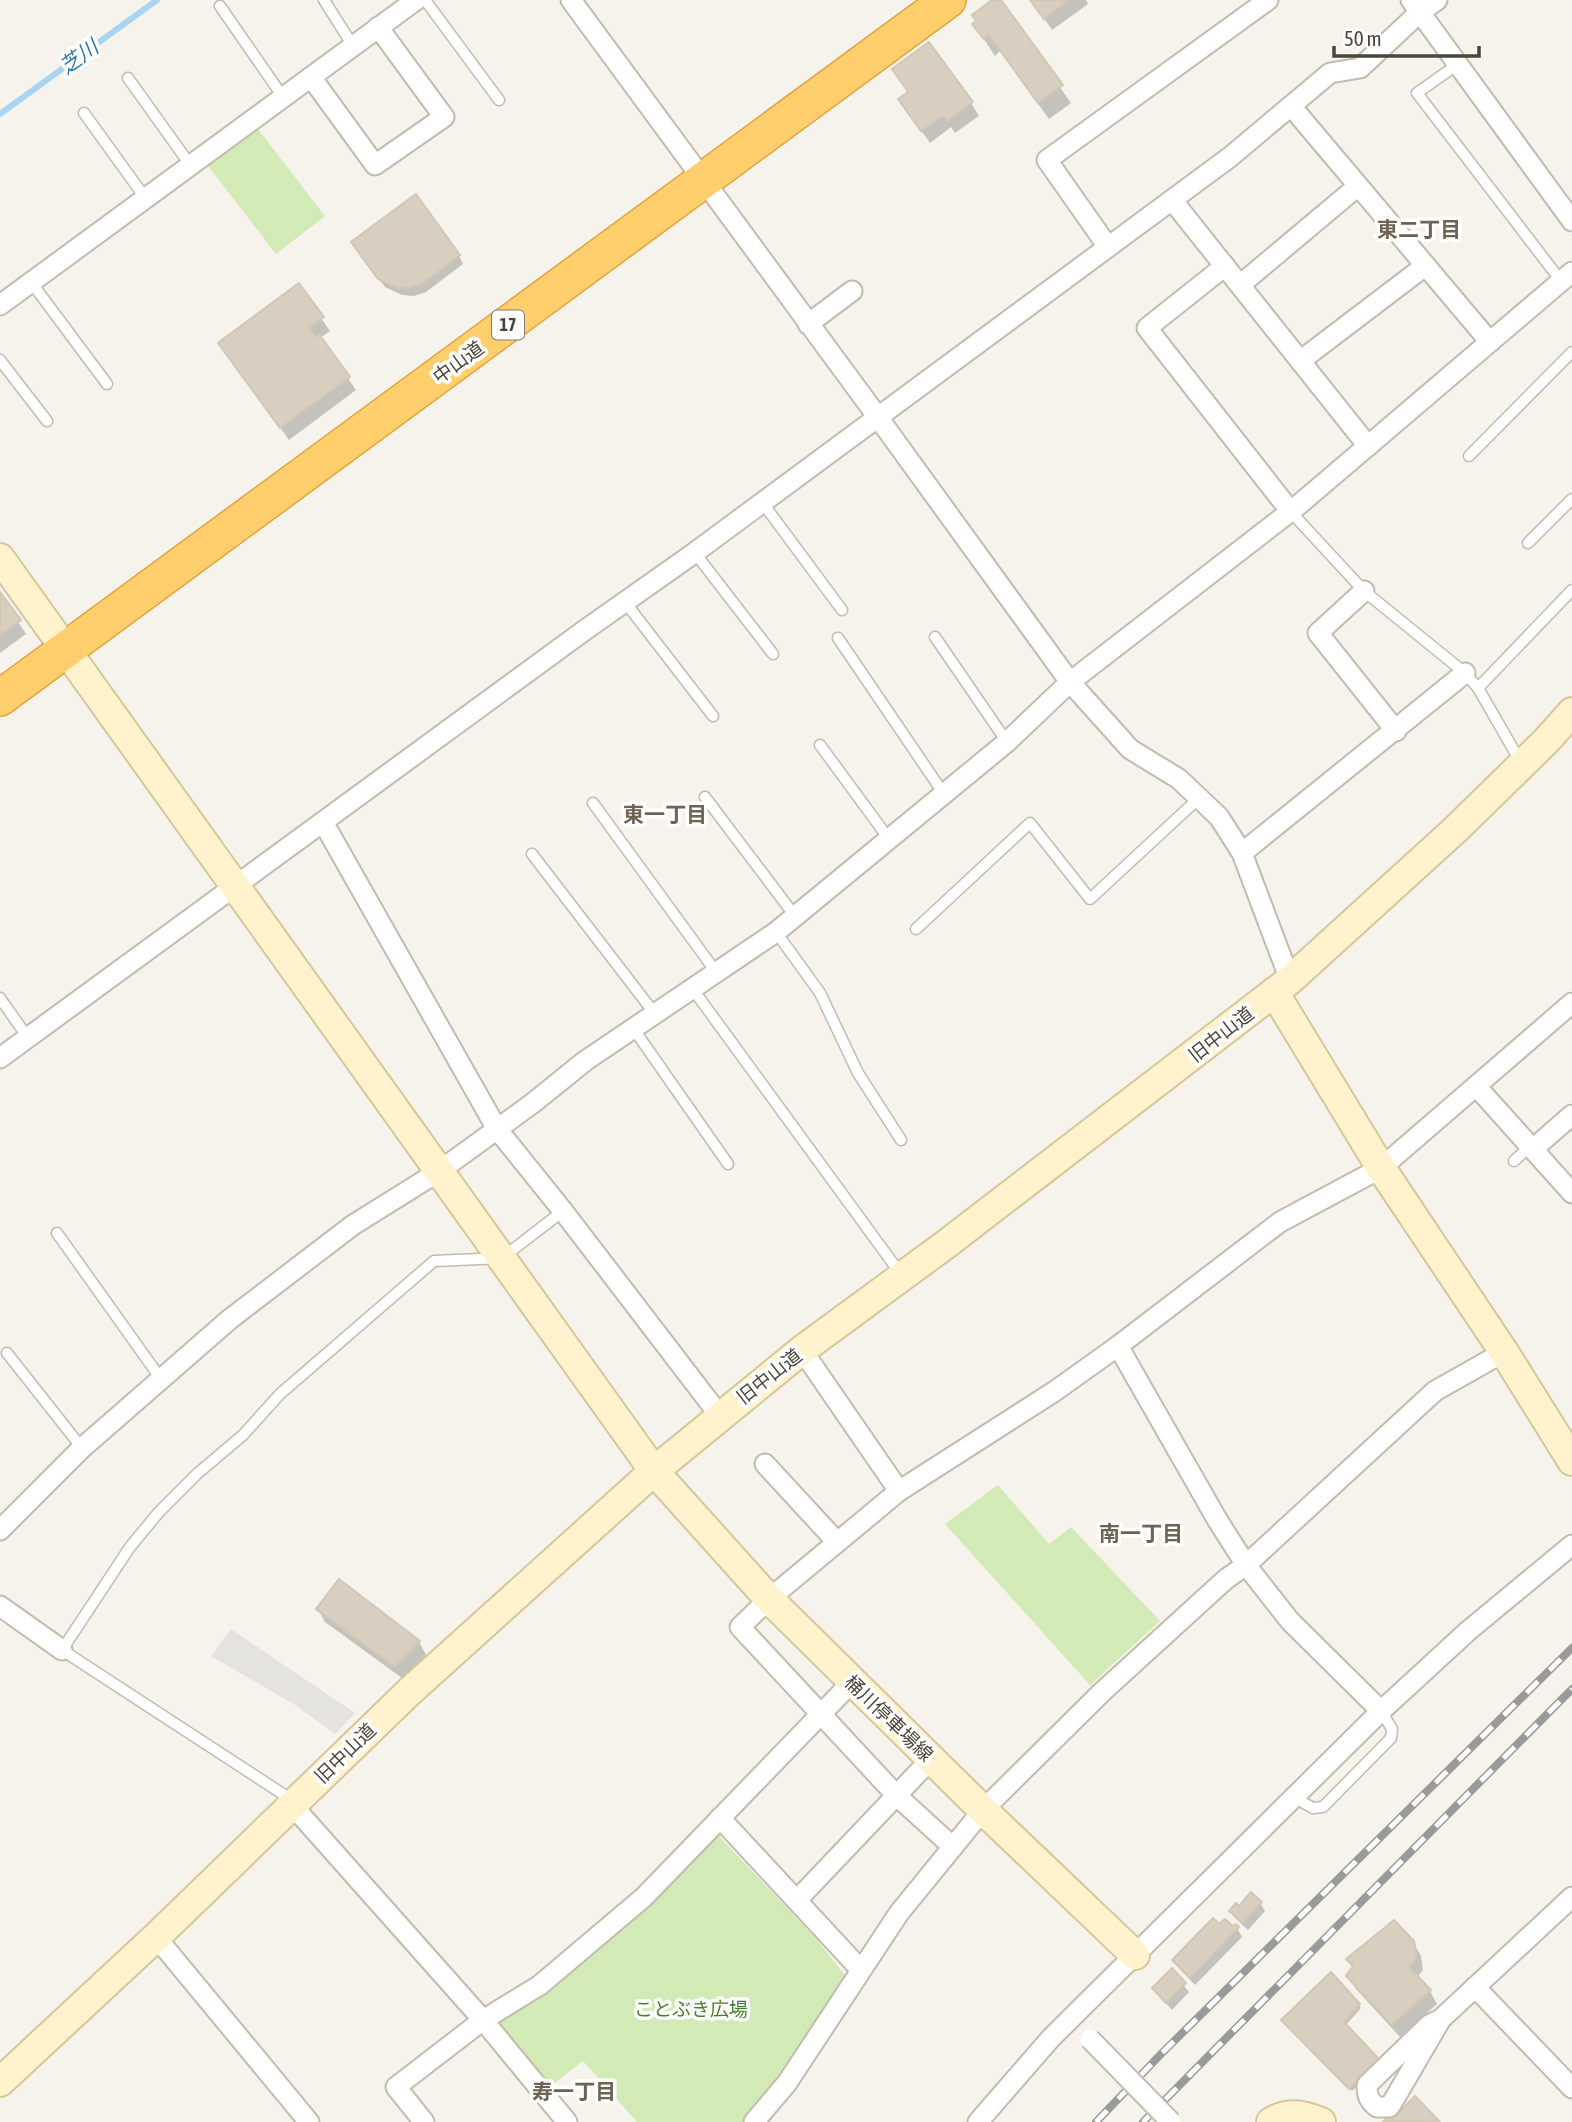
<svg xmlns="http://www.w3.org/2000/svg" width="1572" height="2122" font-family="'Asap Condensed','Noto Sans JP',sans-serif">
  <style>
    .green { fill: #d2eab5 }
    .parking { fill: #e5e3e0 }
    .shadow { fill: #0003 }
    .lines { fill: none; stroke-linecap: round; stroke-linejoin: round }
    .stream { stroke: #a9d4f2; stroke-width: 6 }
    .building { fill: #d8cfc1; stroke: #d3c7b4; stroke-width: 2 }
    .lane-casing { stroke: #c2bbae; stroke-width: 13 }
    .street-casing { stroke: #c2bbae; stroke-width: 23 }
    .secondary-casing { stroke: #d6c79b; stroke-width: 32 }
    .highway-casing { stroke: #e0a43c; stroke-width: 38 }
    .lane { stroke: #fff; stroke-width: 10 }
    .street { stroke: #fff; stroke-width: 19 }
    .secondary { stroke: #fff3cd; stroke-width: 28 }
    .highway { stroke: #ffcf6e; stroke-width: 35 }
    .rail-casing { stroke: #9a9a9a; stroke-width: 8 }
    .rail { stroke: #fff; stroke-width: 5; stroke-dasharray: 16; stroke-linecap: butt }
    .street-bridge-casing { stroke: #c2bbae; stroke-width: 23; stroke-linecap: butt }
    .street-bridge { stroke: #fff; stroke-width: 19 }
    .labels { text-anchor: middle; stroke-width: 7; stroke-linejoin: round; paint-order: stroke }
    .shield { fill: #fff; stroke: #817c74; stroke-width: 2 }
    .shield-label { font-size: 18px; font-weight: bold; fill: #4b4439 }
    .street-label { font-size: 19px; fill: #4b4439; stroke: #fff }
    .park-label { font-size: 19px; fill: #4a7f2a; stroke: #fff }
    .water-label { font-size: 21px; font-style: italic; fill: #2e7ab2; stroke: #fff }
    .neighbourhood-label { font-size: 21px; font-weight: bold; fill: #6e6250; stroke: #fff }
  </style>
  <rect width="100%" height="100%" fill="#f6f3ec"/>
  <g class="green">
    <path d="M254,124L325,216L276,254L205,162Z"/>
    <path d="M998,1485L1049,1544L1071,1527L1160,1621L1090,1685L945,1524Z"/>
    <path d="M716,1833L817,1940L848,1979L777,2085L745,2122H637L583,2061L547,2089L494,2021Z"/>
  </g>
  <path class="parking" d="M231,1629L355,1713L335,1734L295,1705L211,1656Z"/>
  <g class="shadow">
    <path d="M995,0H999L1071,103L1049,119L1000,51L995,56L974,24Z"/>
    <path d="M1032,0H1086L1088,4L1052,30Z"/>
    <path d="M910,94L971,103L979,116L955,133L951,127L930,143L908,112Z"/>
    <path d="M358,251L459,256L463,264L426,292L414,296L402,295L385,287Z"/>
    <path d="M299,286L330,331L320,338L356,390L289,440L220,344Z"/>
    <path d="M0,595L26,634L0,653Z"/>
    <path d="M318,1609L419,1642L426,1655L402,1678L325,1622Z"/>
    <path d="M1260,1903L1265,1911L1248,1930L1236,1919L1231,1911Z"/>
    <path d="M1219,1926L1233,1929L1236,1926L1242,1937L1195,1985L1179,1968L1174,1960Z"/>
    <path d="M1413,1942L1421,1956L1423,1970L1417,1978L1430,1991L1437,2004L1400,2037L1356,1989L1348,1976L1353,1968L1348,1959Z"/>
    <path d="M1172,1971L1189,1992L1172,2010L1154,1989Z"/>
    <path d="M1359,2005L1361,2008L1345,2026L1379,2064L1352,2091L1285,2023Z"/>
    <path d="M1415,2099L1438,2122H1387L1394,2114L1397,2117Z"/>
  </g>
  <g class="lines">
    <path class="stream" d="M0,114L157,0"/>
  </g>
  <g class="building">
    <path d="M992,0H1001L1063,85L1038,103L989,35L984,39L972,24L976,21L972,15Z"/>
    <path d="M1030,0H1069L1044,19Z"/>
    <path d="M929,42L973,102L947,121L943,116L921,131L898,99L908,92L892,69Z"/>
    <path d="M416,194L460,255L422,284L409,288H397L378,279L351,242Z"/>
    <path d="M299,283L324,317L309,328L316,337L319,334L350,377L280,428L218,343Z"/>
    <path d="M0,592L21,620L0,635Z"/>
    <path d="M339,1579L420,1641L395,1667L316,1609Z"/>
    <path d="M1251,1892L1262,1902L1243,1923L1229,1911L1236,1903L1239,1906Z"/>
    <path d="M1213,1918L1219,1924L1225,1919L1233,1926L1236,1924L1239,1927L1190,1978L1172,1960Z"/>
    <path d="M1394,1920L1414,1941L1417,1957L1409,1967L1431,1990L1392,2025L1346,1976L1353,1966L1346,1959Z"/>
    <path d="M1172,1968L1186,1983L1166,2003L1152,1988Z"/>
    <path d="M1331,1972L1360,2004L1344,2022L1379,2059L1349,2089L1281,2020Z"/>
    <path d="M1415,2096L1440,2122L1384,2121L1394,2111L1397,2114Z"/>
  </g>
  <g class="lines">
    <defs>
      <g id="lane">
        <path d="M324,0L353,46"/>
        <path d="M425,0L499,100"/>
        <path d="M220,6L283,97"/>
        <path d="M1458,64L1417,93L1561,281"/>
        <path d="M128,78L191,166"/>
        <path d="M84,113L146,199"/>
        <path d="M31,282L107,384"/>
        <path d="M0,360L47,421"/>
        <path d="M1469,456L1572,352"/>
        <path d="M762,502L842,610"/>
        <path d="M1291,512L1364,591L1465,673L1478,688L1520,761"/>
        <path d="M1528,543L1572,499"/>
        <path d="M695,553L773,654"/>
        <path d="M625,602L713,716"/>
        <path d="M935,637L1007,742"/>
        <path d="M838,638L944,794"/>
        <path d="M1478,688L1572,590"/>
        <path d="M820,745L889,839"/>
        <path d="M705,797L795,916"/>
        <path d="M593,803L716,972"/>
        <path d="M532,854L655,1014"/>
        <path d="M916,929L1030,823L1090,899L1199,798"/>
        <path d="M776,932L820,993L858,1073L901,1140"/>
        <path d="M692,988L900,1273"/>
        <path d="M0,998L28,1038"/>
        <path d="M633,1028L728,1164"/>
        <path d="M1514,1161L1530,1146"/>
        <path d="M57,1233L161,1379"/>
        <path d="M7,1353L82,1448"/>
        <path d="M1295,1798L1313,1808L1323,1807L1391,1738L1392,1729L1381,1711"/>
        <path d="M292,1800L62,1650L130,1547L159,1512L198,1473L243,1435L280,1394L434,1261L502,1258L563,1211"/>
      </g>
      <g id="street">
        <path d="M571,0L877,416L1070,682L1130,749L1179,779L1219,817L1242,853L1290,980"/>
        <path d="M1411,0L1572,221"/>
        <path d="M311,77L375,165L444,117L378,27"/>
        <path d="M1291,106L1490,342"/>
        <path d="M1172,200L1368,446"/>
        <path d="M1108,247L1047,160L1268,0"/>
        <path d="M1225,266L1147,328L1291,512"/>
        <path d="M1240,285L1358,186"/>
        <path d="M0,305L416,0"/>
        <path d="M808,324L852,291"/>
        <path d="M1300,361L1425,266"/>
        <path d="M1364,591L1318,633L1396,731"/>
        <path d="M323,822L497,1129L563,1211L720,1416"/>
        <path d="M1242,853L1465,673"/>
        <path d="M0,1058L585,630L690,556L1230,157L1330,73L1360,68L1420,12L1437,0"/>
        <path d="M1476,1086L1572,1193"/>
        <path d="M1533,1149L1572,1115"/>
        <path d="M1118,1346L1218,1521L1246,1565L1290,1621L1381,1711"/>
        <path d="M802,1350L899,1491"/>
        <path d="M765,1464L837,1542"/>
        <path d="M0,1530L82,1448L230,1319L353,1225L438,1172L533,1103L585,1061L776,932L1007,742L1070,682L1295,508L1572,272"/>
        <path d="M0,1606L62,1650"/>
        <path d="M292,1805L483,2020L567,2122"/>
        <path d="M720,1818L861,1970"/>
        <path d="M953,1847L897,1796L740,1627L769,1599L899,1491L1055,1391L1118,1346L1280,1222L1381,1168L1572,1003"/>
        <path d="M797,1900L931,1759"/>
        <path d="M156,1937L309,2122"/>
        <path d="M1475,1987L1572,2088"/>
        <path d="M1441,2019L1392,2103L1389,2107H1377C1369,2101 1367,2096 1367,2085L1429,2025L1441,2019L1572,1897"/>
        <path d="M424,2122L396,2087L483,2020L540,1985L644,1897L852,1682"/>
        <path d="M754,2122L787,2083L899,1913L983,1810L1101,1693L1226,1579L1246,1565L1435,1391L1504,1352"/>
        <path d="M978,2122L1051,2038L1381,1711L1468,1631L1572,1545"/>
      </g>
      <g id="secondary">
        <path d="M0,558L654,1471L769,1599L983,1810L1135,1955"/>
        <path d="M1274,992L1381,1168L1504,1352L1572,1461"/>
        <path d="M0,2082L156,1937L409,1692L654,1471L802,1350L945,1245L1290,980L1455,830L1546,741L1572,712"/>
        <path d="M1271,2122C1289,2111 1303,2115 1321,2122"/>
      </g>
      <path id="highway" d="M0,698L948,0"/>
    </defs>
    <use href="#lane" class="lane-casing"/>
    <use href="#street" class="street-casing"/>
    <use href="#secondary" class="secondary-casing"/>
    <use href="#highway" class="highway-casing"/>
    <use href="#lane" class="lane"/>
    <use href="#street" class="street"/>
    <use href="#secondary" class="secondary"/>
    <use href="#highway" class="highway"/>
    <defs>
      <g id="rail">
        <path d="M1096,2122L1161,2054L1572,1648"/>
        <path d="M1143,2122L1572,1689"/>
      </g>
    </defs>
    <use href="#rail" class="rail-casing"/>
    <use href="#rail" class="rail"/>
    <defs>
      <path id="street-bridge" d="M1090,2039L1171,2122"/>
    </defs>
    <use href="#street-bridge" class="street-bridge-casing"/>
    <use href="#street-bridge" class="street-bridge"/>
  </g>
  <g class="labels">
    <rect class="shield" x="492" y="310.5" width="32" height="29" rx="5"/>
    <g class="shield-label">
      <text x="508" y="331">17</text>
    </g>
    <g class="street-label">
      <text transform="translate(458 362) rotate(-36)" y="7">中山道</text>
      <text transform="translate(1221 1034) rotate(-38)" y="7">旧中山道</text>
      <text transform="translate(769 1376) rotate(-38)" y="7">旧中山道</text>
      <text transform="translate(889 1718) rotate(44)" y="7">桶川停車場線</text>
      <text transform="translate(345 1753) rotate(-44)" y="7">旧中山道</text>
    </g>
    <g class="park-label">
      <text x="691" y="2016">ことぶき広場</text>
    </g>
    <g class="water-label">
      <text transform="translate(79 57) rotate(-36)" y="7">芝川</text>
    </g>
    <g class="neighbourhood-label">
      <text x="1419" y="237">東二丁目</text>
      <text x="665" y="822">東一丁目</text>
      <text x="1141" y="1541">南一丁目</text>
      <text x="574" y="2099">寿一丁目</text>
    </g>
  </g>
  <path d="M1334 46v10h145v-10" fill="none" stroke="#4b4439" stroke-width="3.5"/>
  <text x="1344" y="46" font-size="21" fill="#4b4439" stroke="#ffffff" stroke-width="5" paint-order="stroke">50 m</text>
</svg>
